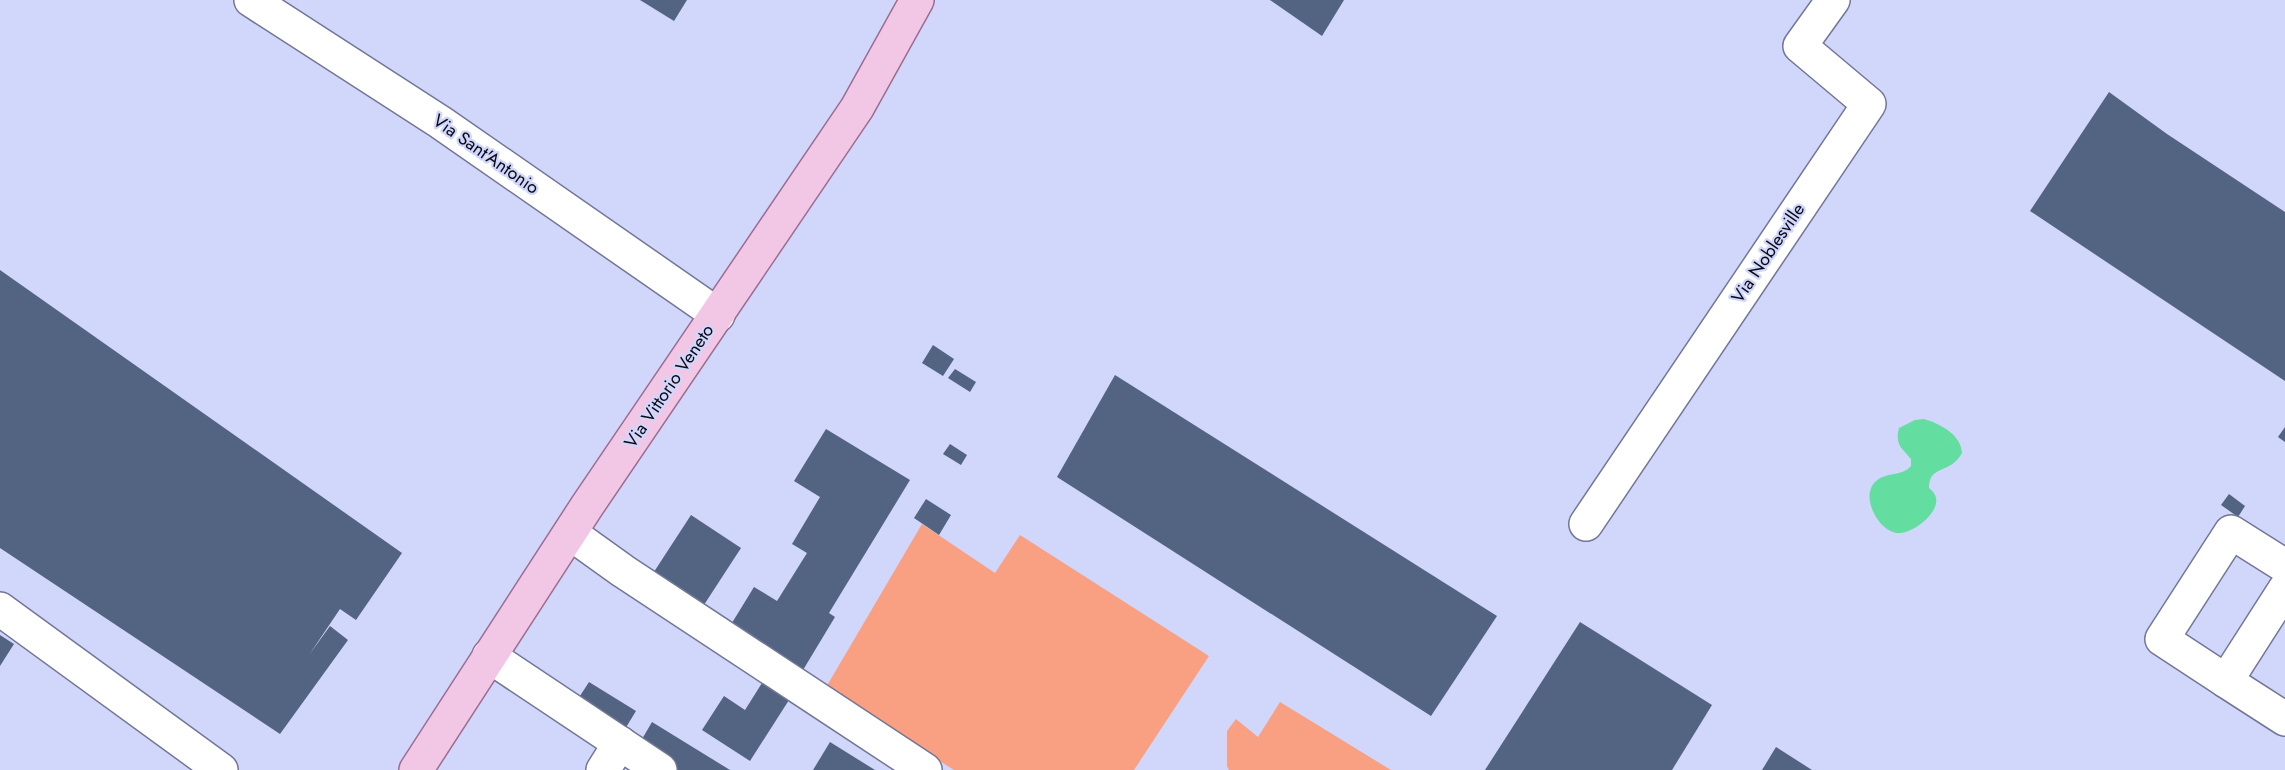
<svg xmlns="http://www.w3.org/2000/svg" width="2285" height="770" font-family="Jost,sans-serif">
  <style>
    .green { fill: #f9a082 }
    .water { fill: #64dda1 }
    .building { fill: #526481 }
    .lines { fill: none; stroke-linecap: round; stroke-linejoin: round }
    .minor-casing { stroke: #727697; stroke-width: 36 }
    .major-casing { stroke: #9b6d91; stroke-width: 36 }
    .minor { stroke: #fff; stroke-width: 33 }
    .major { stroke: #f2c7e5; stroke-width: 33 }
    .labels { text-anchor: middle; stroke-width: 4.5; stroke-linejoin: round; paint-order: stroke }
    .street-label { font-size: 18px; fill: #090a16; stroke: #d1d6fb }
  </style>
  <rect width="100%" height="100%" fill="#d1d6fb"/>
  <g class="green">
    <path d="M922,524L995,573L1020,535L1209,656L1134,770H954L825,689Z"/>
    <path d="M1280,702L1391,770H1229L1227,766V731L1236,719L1258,737Z"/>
  </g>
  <path class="water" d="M1924,419C1940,424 1961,434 1962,453C1950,475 1929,464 1929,488C1931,490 1934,492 1935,495C1943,511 1912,535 1897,533C1880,531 1863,502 1872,486C1882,470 1901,478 1911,466V459C1901,447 1895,445 1899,428L1915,420Z"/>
  <g class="building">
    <path d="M640,0H687L674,21Z"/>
    <path d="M1270,0H1344L1322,36Z"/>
    <path d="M2109,92L2167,134L2285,212V381L2030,211Z"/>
    <path d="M0,270L402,553L356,620L340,609L309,655L330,626L348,640L280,734L0,548Z"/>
    <path d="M933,345L954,359L943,376L922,363Z"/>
    <path d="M955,369L976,382L970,392L948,378Z"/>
    <path d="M1115,375L1497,616L1431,716L1057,477Z"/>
    <path d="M2285,427V442L2278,437Z"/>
    <path d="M826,429L910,480L829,613L835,617L800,675L727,631L754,587L777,601L807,553L792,544L820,497L794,481Z"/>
    <path d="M950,444L967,455L961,465L943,454Z"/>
    <path d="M2229,494L2245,506L2238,517L2221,505Z"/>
    <path d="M926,499L951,515L939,535L914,518Z"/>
    <path d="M691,515L741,548L700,611L650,578Z"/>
    <path d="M1580,622L1712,705L1672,770H1485Z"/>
    <path d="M0,635L14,644L0,666Z"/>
    <path d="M589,682L636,711L625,729L578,699Z"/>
    <path d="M762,683L789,700L750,761L702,730L724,696L745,710Z"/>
    <path d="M652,722L730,770H677L638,746Z"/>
    <path d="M830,742L875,770H813Z"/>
    <path d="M1776,747L1812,770H1762Z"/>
  </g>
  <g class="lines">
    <defs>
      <g id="minor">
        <path d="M251,0L440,122L718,315"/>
        <path d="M1586,524L1869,104L1800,46L1833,0"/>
        <path d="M570,533L623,571L925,770"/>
        <path d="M2285,589L2226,681L2285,719"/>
        <path d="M0,609L221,770"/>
        <path d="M489,656L660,770"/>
        <path d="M2226,681L2162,639L2231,532L2285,566"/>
        <path d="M603,770L620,743"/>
      </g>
      <path id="major" d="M416,770L587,506L857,108L917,0"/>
    </defs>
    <use href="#minor" class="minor-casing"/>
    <use href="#major" class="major-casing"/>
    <use href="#minor" class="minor"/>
    <use href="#major" class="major"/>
  </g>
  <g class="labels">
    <g class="street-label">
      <text transform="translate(486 154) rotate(35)" y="6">Via Sant'Antonio</text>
      <text transform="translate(1768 253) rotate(-56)" y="6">Via Noblesville</text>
      <text transform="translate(669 386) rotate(-56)" y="6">Via Vittorio Veneto</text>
    </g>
  </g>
</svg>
